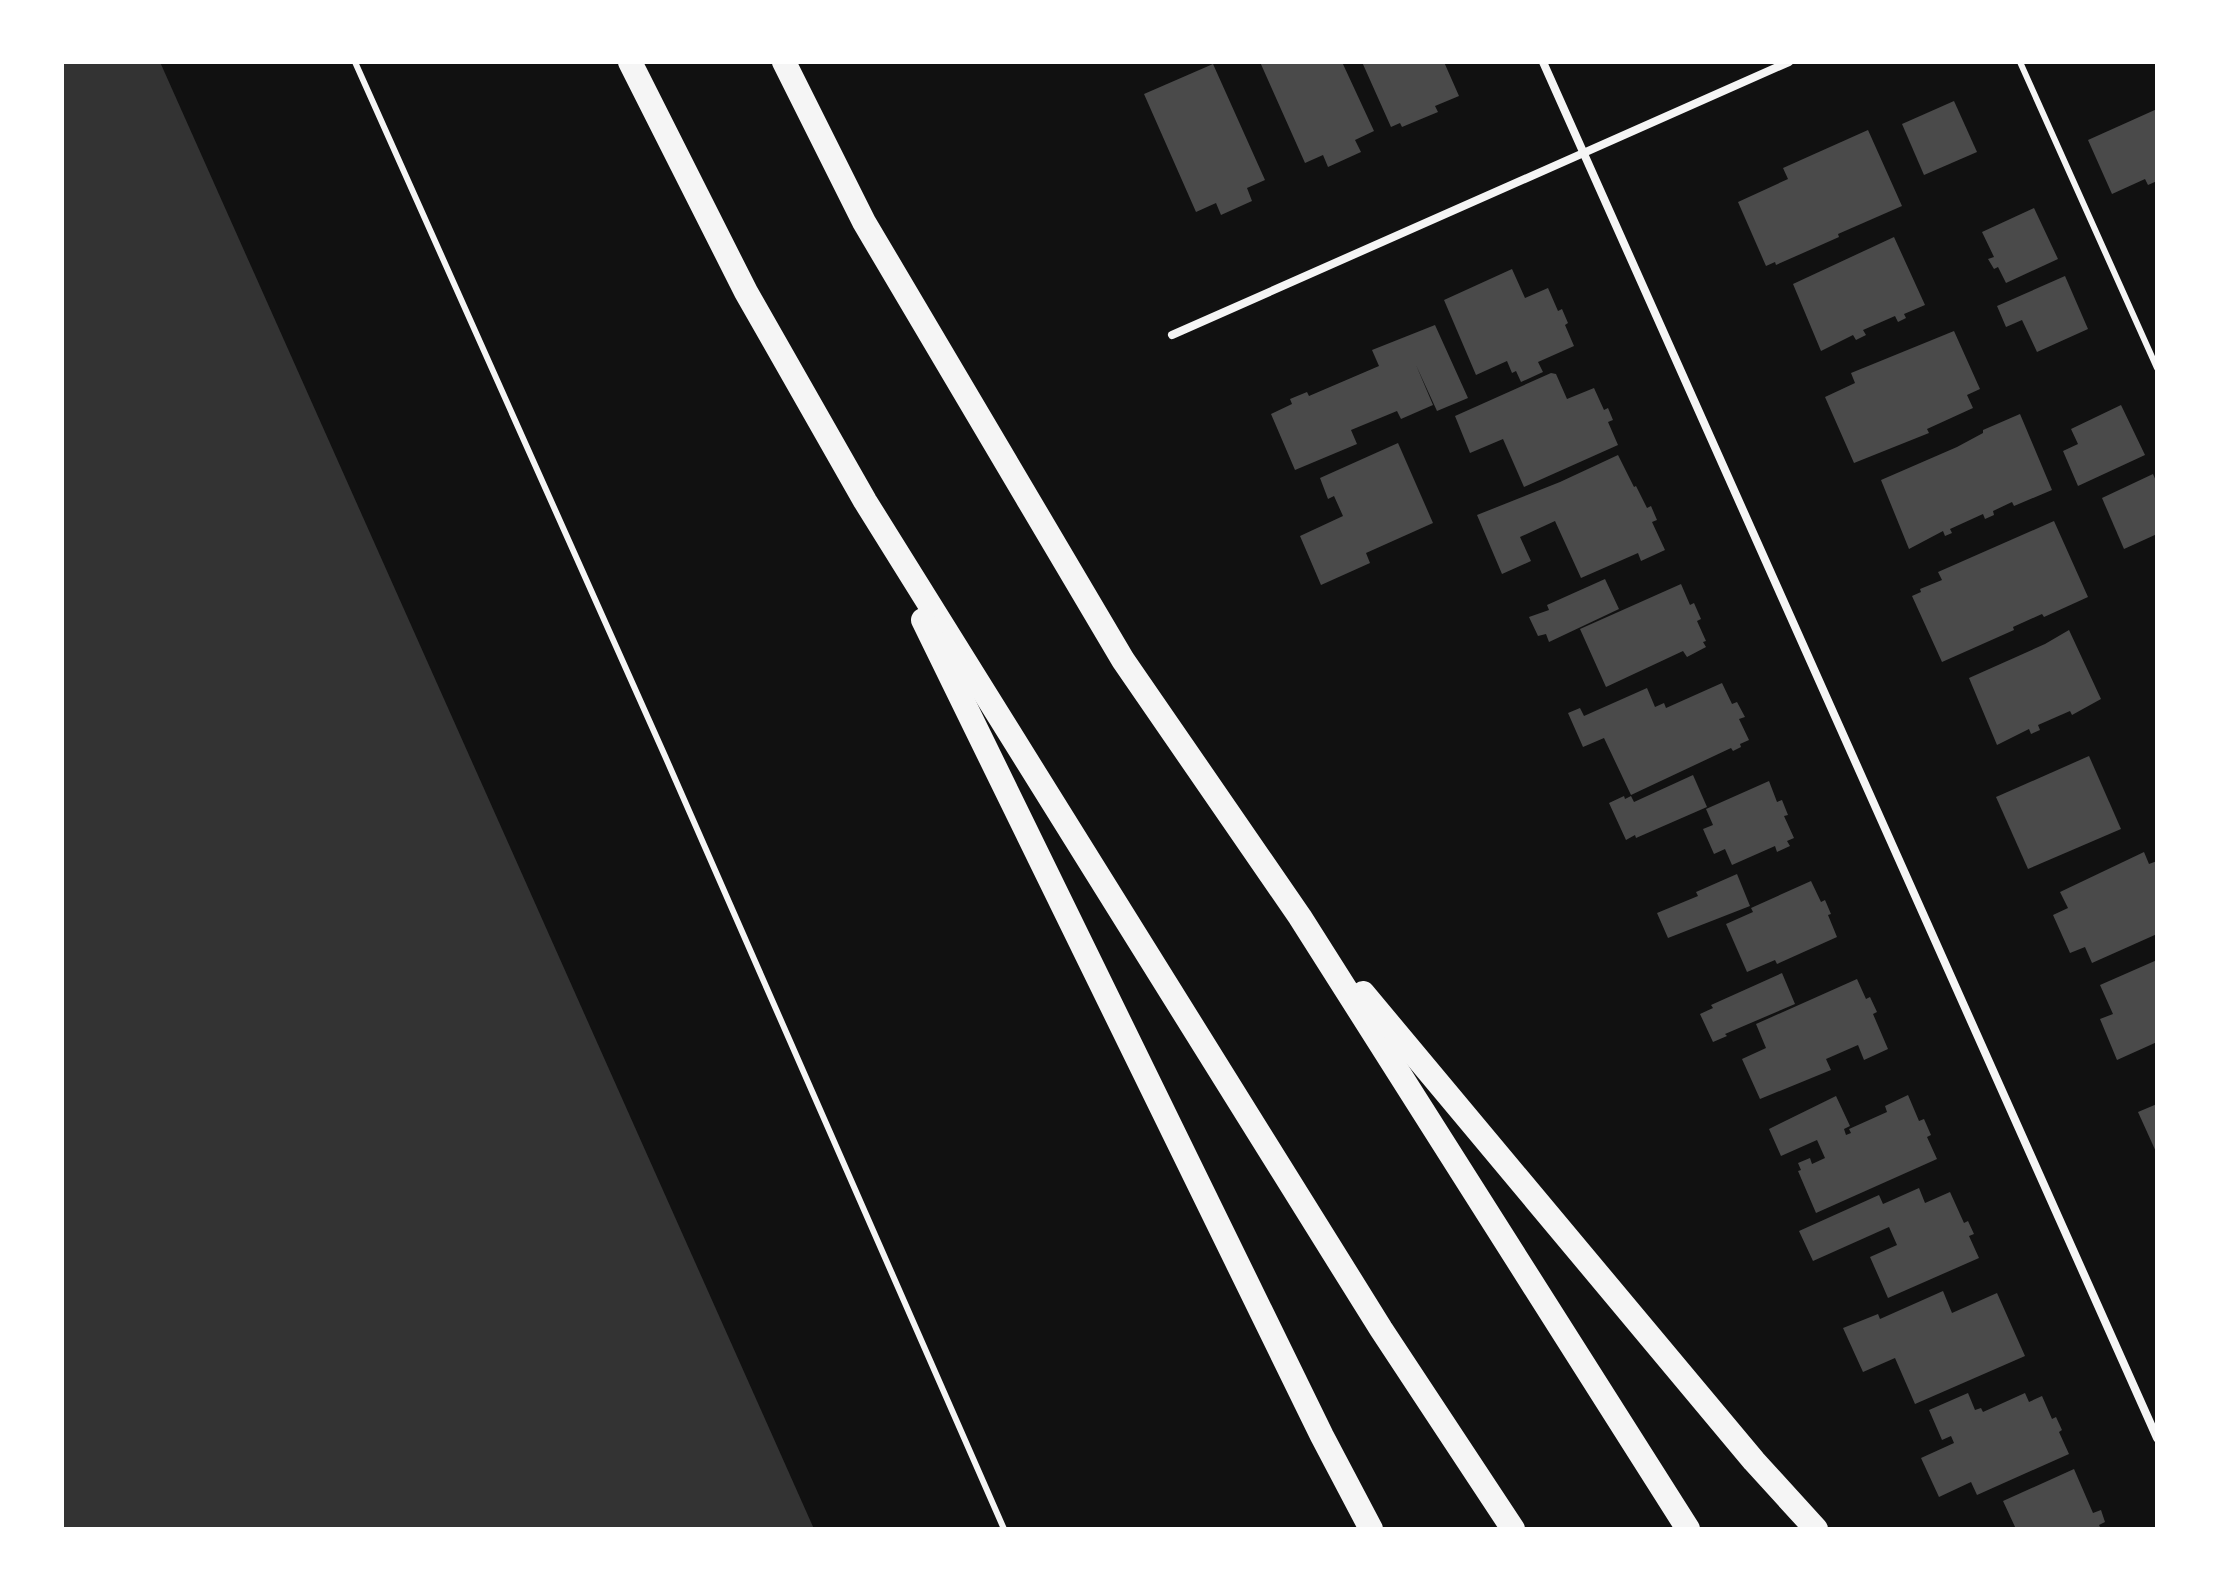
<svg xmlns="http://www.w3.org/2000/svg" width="2219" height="1591" font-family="'Golos Text',sans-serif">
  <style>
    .water { fill: #333 }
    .building { fill: #4a4a4a }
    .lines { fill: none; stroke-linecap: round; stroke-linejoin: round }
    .service { stroke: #f5f5f5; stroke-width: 6 }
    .minor { stroke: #f5f5f5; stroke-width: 8 }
    .motorway { stroke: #f5f5f5; stroke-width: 24 }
  </style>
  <rect width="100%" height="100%" fill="#111"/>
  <path class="water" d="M62,62H160L814,1529H62Z"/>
  <g class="building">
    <path d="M1260,62H1342L1374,131L1355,140L1361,152L1328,167L1323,155L1305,163Z"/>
    <path d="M1362,62H1444L1459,96L1435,106L1438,112L1402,127L1400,123L1391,127Z"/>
    <path d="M1213,64L1265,180L1247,188L1252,201L1221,215L1216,203L1196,212L1144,94Z"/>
    <path d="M1954,101L1977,152L1924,175L1902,124Z"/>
    <path d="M2157,109V161L2155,162L2157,181L2148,185L2145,179L2112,194L2088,140Z"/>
    <path d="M1868,130L1902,206L1838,234L1839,237L1776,265L1775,262L1766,266L1738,202L1788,179L1783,168Z"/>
    <path d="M2034,208L2058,259L2006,283L1998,267L1994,269L1988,259L1994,257L1982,232Z"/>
    <path d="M1894,237L1925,305L1904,314L1906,318L1898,322L1895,316L1863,330L1866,335L1856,340L1853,335L1821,351L1793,284Z"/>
    <path d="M1512,269L1525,298L1548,288L1558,311L1562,309L1568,323L1565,325L1574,346L1538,362L1543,372L1521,382L1516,371L1512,373L1507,361L1476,375L1444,300Z"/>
    <path d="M2065,276L2088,329L2037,352L2022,320L2006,327L1997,306Z"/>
    <path d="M1435,325L1468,398L1437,411L1416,365L1433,405L1401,419L1397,411L1351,430L1357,444L1295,470L1271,414L1292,404L1290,399L1307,392L1309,396L1379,366L1372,350Z"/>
    <path d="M1954,331L1980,389L1967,395L1973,408L1927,429L1929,433L1854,463L1825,397L1855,383L1851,373Z"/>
    <path d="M1551,373L1556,374L1567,399L1594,388L1604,410L1608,408L1613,420L1608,422L1618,445L1524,487L1503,439L1470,453L1455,416Z"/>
    <path d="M2121,405L2145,455L2078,486L2063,451L2078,444L2071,429Z"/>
    <path d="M2020,414L2052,490L2014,506L2012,502L1993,511L1994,515L1985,519L1983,514L1950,529L1952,533L1945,536L1943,531L1909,549L1881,480L1957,447L1983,433V430Z"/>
    <path d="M1398,443L1433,523L1366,553L1370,563L1321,585L1300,536L1343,516L1334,496L1328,499L1320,478Z"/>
    <path d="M1618,455L1634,487L1636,486L1647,508L1651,506L1657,520L1652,522L1665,550L1641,561L1638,553L1581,578L1555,521L1520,537L1531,561L1502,574L1477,515L1560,482Z"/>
    <path d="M2153,474L2157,483V534L2124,549L2102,498Z"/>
    <path d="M2054,521L2088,597L2044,617L2042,614L2013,627L2014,630L1942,662L1912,596L1921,592L1920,589L1942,580L1938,572Z"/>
    <path d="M1605,579L1619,609L1549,642L1546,634L1538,636L1529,617L1549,610L1547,605Z"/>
    <path d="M1681,584L1690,605L1694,603L1701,619L1697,621L1706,641L1703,642L1706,647L1687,657L1683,651L1606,687L1580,629Z"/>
    <path d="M2069,630L2101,699L2072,715L2070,711L2038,725L2040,730L2031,734L2029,729L1997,745L1969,678L2045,644Z"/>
    <path d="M1722,683L1732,704L1737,702L1745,717L1739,719L1749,740L1740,744L1741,747L1733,751L1731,748L1631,795L1604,738L1583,747L1568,713L1580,708L1584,716L1647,688L1655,707L1664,703L1666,708Z"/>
    <path d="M2089,756L2121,829L2028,869L1996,797Z"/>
    <path d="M1693,775L1707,807L1636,838L1635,835L1626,840L1609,803L1624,796L1625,799L1631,796L1634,802Z"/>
    <path d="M1769,781L1777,802L1782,800L1788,815L1784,816L1794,838L1787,841L1790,846L1777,852L1775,846L1732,865L1725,849L1714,854L1703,829L1713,825L1706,809Z"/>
    <path d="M2144,852L2149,864L2157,861V934L2092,963L2085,947L2070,953L2053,915L2068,908L2060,892Z"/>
    <path d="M1737,874L1750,906L1668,938L1657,913L1698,896L1696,892Z"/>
    <path d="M1811,881L1821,902L1825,900L1831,914L1828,915L1837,937L1777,964L1775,960L1747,972L1726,924L1753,912L1751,908Z"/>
    <path d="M2157,960V1042L2117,1060L2100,1019L2113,1014L2100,985Z"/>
    <path d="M1782,973L1795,1004L1725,1034L1727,1036L1713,1042L1700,1014L1713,1008L1711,1005Z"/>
    <path d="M1857,979L1866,999L1870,997L1877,1012L1873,1014L1888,1049L1864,1060L1858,1045L1826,1059L1831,1070L1760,1099L1742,1059L1766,1048L1756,1024Z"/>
    <path d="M1908,1095L1919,1121L1924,1119L1931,1135L1927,1137L1937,1159L1816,1213L1798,1171L1801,1170L1798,1163L1810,1158L1812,1164L1825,1158L1817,1140L1781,1156L1769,1129L1836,1096L1850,1126L1844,1129L1846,1135L1851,1133L1849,1129L1887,1112L1885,1106Z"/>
    <path d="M2157,1104V1154L2138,1112Z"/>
    <path d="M1919,1188L1925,1203L1950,1192L1964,1223L1968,1221L1974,1234L1969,1236L1979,1258L1888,1298L1870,1257L1897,1245L1889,1227L1813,1261L1799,1231L1879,1195L1883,1204Z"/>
    <path d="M1943,1291L1952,1313L1997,1293L2025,1356L1915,1404L1895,1358L1863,1372L1843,1328L1878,1314L1880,1319Z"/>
    <path d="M1968,1393L1975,1410L1981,1408L1983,1412L2025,1393L2029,1402L2042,1396L2052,1419L2056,1417L2062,1430L2059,1432L2069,1454L1977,1495L1971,1482L1939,1497L1921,1458L1954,1443L1951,1436L1942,1440L1929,1410Z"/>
    <path d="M2074,1469L2093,1513L2101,1510L2105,1522L2099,1525L2101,1529H2016L2003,1501Z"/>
  </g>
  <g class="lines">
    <g class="service">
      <path d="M355,62L665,756L1004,1529"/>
      <path d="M2020,62L2157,368"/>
    </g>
    <g class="minor">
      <path d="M1543,62L2157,1438"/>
      <path d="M1172,335L1789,62"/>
    </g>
    <g class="motorway">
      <path d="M630,62L746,292L865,501L1381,1329L1513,1529"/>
      <path d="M784,62L864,222L1123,660L1300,917L1688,1529"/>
      <path d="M923,620L1322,1436L1371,1529"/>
      <path d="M1363,993L1754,1461L1816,1529"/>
    </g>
  </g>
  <rect width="2219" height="1591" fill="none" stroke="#ffffff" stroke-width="128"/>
</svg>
